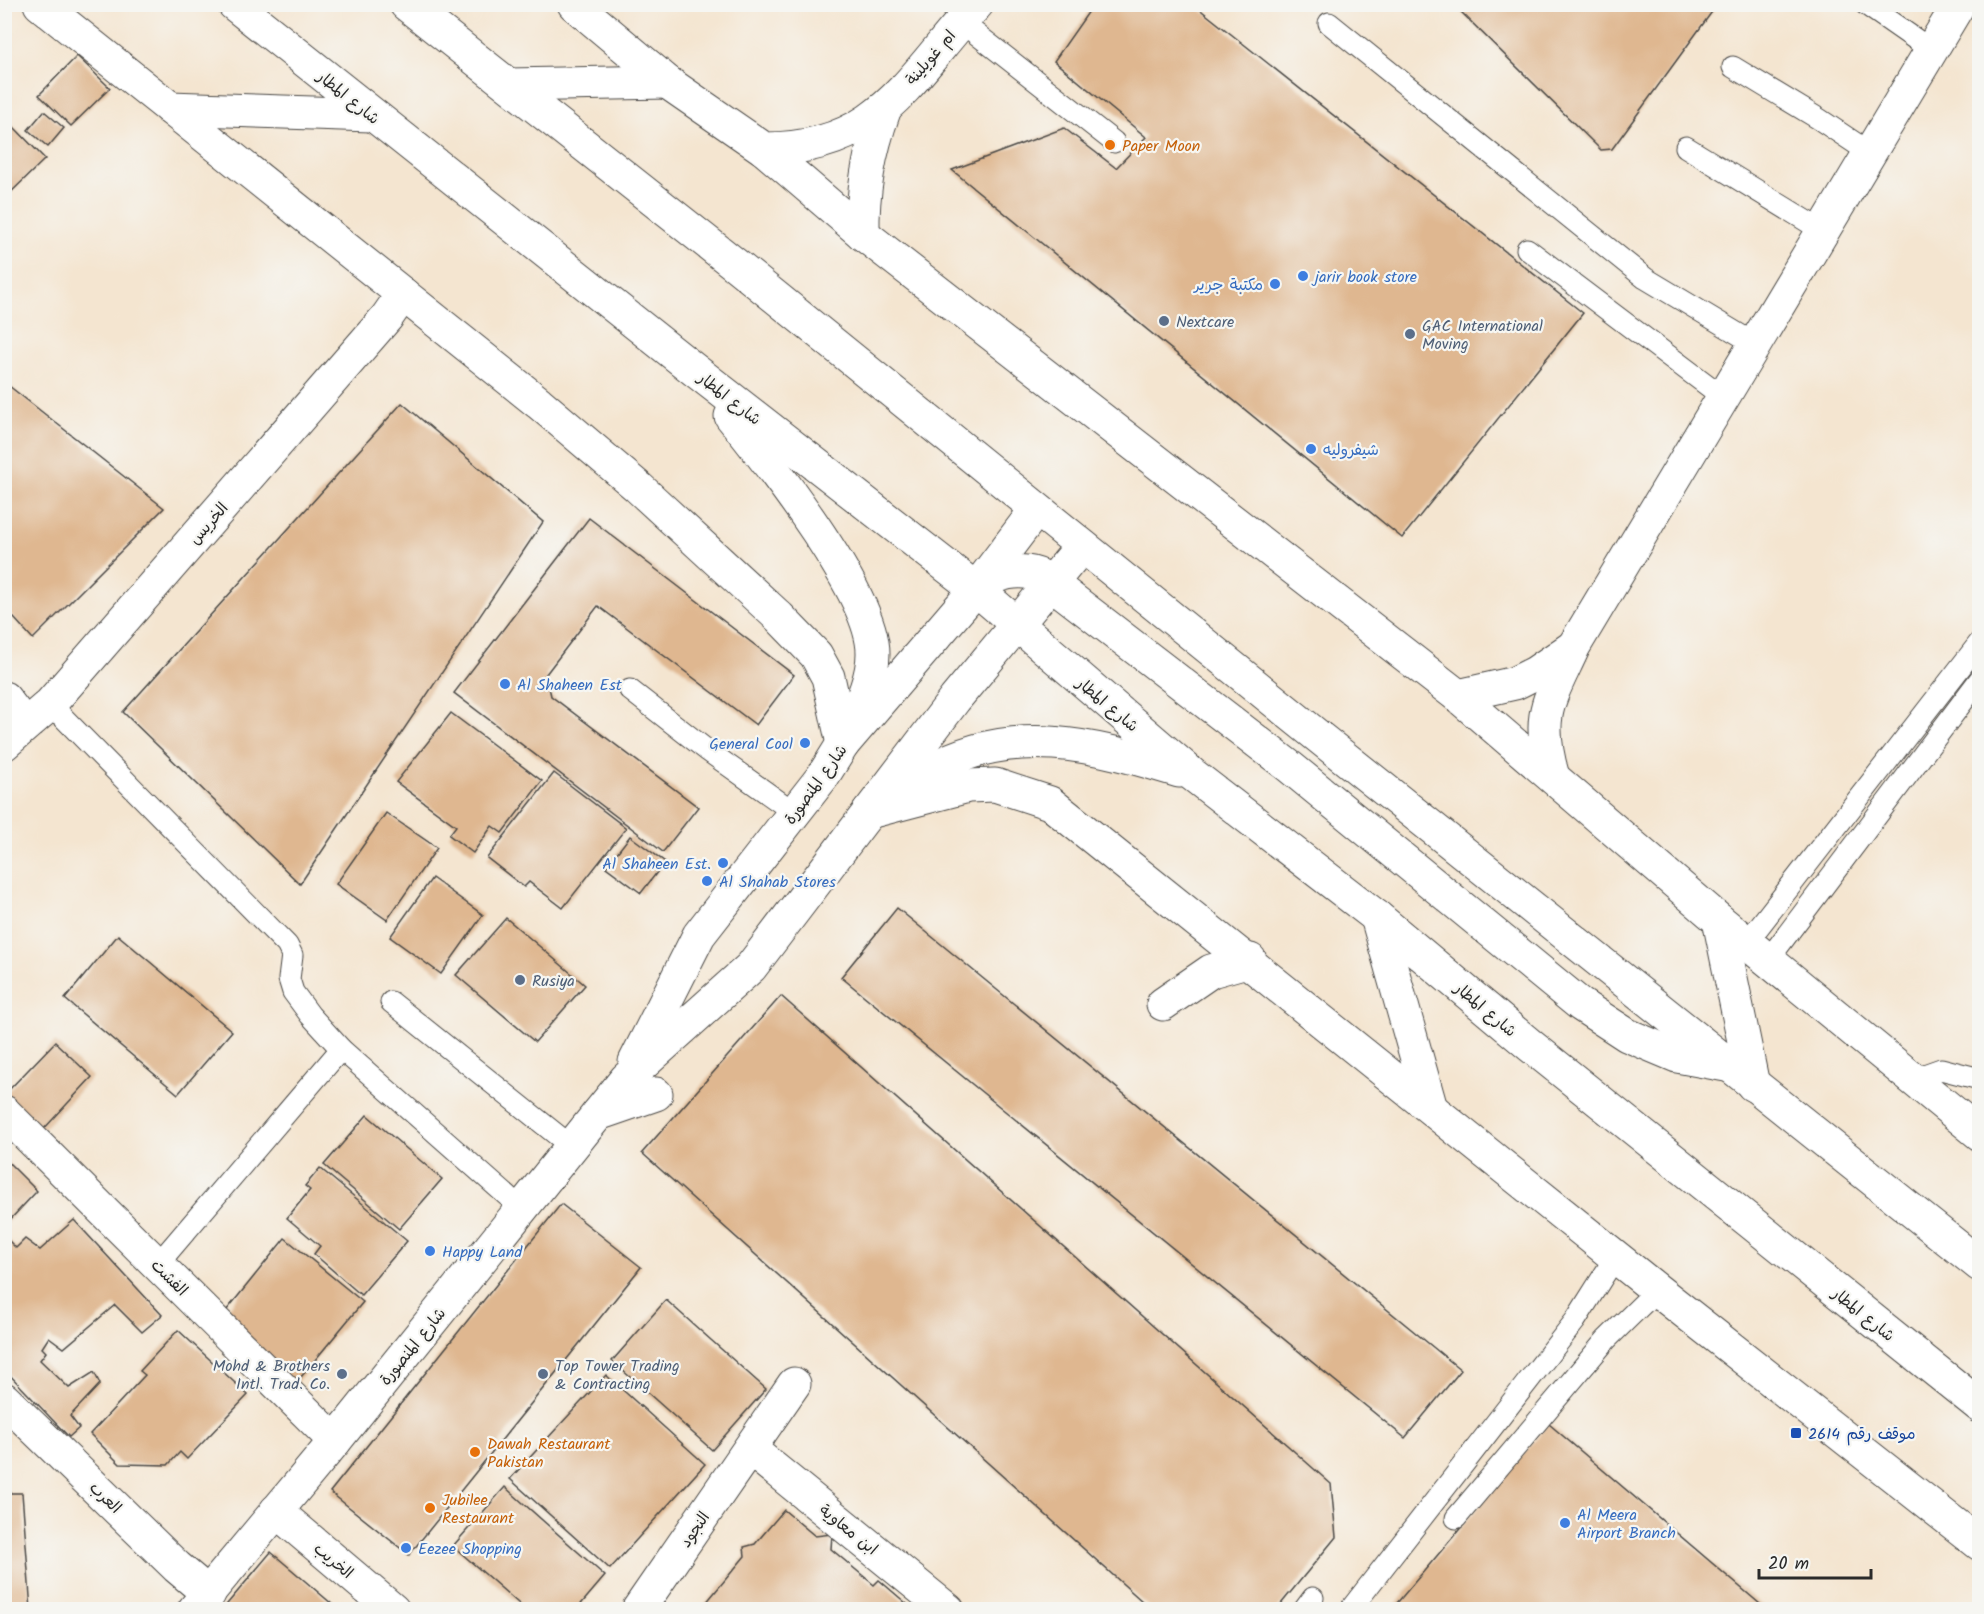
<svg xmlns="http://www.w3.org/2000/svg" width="1984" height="1614" font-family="Kalam,'Playpen Sans Arabic',sans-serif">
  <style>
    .building { fill: #dfb790 }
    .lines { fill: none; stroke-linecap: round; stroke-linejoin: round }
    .lane-casing { stroke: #494744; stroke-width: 23 }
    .street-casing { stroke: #494744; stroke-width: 35 }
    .secondary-casing { stroke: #494744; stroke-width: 35 }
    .primary-casing { stroke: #494744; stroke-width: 35 }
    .lane { stroke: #fff; stroke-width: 21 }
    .street { stroke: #fff; stroke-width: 33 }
    .secondary { stroke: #fff; stroke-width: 33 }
    .primary { stroke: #fff; stroke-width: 33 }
    .food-dot { fill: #e8710a; stroke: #f6f6f2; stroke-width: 2 }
    .shop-dot { fill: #3f7fe0; stroke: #f6f6f2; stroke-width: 2 }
    .service-dot { fill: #5c6f8a; stroke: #f6f6f2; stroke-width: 2 }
    .transit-dot { fill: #1a4fb4; stroke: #f6f6f2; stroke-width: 2 }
    .labels { text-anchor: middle; stroke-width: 4.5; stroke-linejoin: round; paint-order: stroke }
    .street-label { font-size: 16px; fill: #2b2b2b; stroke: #f6f6f2 }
    .food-label { font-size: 16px; fill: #c56008; stroke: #f6f6f2; text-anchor: start }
    .shop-label { font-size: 16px; fill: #366cbe; stroke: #f6f6f2; text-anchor: start }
    .service-label { font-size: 16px; fill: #4e5e75; stroke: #f6f6f2; text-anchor: start }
    .transit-label { font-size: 16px; fill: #164399; stroke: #f6f6f2; text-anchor: start }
  </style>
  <rect width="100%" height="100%" fill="#f6f6f2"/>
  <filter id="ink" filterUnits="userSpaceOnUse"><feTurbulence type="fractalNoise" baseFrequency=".0167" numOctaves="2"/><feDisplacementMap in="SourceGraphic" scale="12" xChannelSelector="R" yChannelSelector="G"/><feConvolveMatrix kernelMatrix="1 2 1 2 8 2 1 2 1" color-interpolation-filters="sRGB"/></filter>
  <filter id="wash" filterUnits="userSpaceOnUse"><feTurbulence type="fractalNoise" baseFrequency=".008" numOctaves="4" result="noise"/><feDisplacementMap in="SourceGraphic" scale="24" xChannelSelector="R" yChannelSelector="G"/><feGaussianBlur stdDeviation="1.35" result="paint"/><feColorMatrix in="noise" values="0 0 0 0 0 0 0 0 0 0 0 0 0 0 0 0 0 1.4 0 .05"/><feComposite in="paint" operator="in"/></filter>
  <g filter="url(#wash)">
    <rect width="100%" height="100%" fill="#f4e5d0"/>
    <g id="blocks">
      <g class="building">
        <path d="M1094,4H1193L1583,313L1402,538L952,170L1064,128L1116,168L1146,137L1054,61Z"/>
        <path d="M1453,4H1710L1714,9L1612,149L1601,150Z"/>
        <path d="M77,56L110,88L71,126L39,95Z"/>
        <path d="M44,111L64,128L48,147L28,130Z"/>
        <path d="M12,125L45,159L4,199V132Z"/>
        <path d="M4,382L164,508L33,639L4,607Z"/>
        <path d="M402,403L543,522L300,884L123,712Z"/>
        <path d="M589,518L794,675L756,725L598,606L546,674L551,696L698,807L663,852L454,693Z"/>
        <path d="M451,713L542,781L502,833L492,826L473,853L449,835L456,826L396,782Z"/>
        <path d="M554,773L626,828L563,908L529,882L524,887L487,858Z"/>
        <path d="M386,813L437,848L387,920L336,884Z"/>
        <path d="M630,836L665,862L641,893L606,867Z"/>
        <path d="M432,878L483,915L441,974L390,937Z"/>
        <path d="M897,908L1461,1370L1405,1438L841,977Z"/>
        <path d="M506,918L585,985L535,1042L456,975Z"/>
        <path d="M118,935L232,1031L178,1094L65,999Z"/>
        <path d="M781,996L1331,1484L1336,1537L1276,1610H1152L642,1153Z"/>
        <path d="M55,1042L92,1077L42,1131L4,1095Z"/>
        <path d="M367,1115L442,1179L399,1229L324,1165Z"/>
        <path d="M4,1158L37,1191L4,1226Z"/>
        <path d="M320,1168L407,1241L361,1295L314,1254L320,1246L287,1218L310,1190L305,1186Z"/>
        <path d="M561,1204L641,1267L409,1555L330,1492Z"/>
        <path d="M74,1220L162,1315L142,1332L115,1305L64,1348L49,1337L42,1348L46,1352L40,1360L69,1388L94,1372L100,1384L70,1416L79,1428L69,1437L4,1369V1236L16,1248L25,1239L40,1250Z"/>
        <path d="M285,1238L363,1302L291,1389L222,1316Z"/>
        <path d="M666,1300L766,1389L712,1450L612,1361Z"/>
        <path d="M178,1330L248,1395L187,1459L180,1452L168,1465L120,1464L90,1434L145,1375L140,1371Z"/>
        <path d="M606,1375L705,1464L610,1569L510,1479Z"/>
        <path d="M1549,1424L1767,1610H1391Z"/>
        <path d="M505,1487L605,1576L576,1610H526L453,1546Z"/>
        <path d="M4,1493H22L31,1610H4Z"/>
        <path d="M784,1510L815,1536L832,1534L831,1549L874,1585L879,1580L914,1610H700L745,1556L744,1547L755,1544Z"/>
        <path d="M271,1552L339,1610H222Z"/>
      </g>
    </g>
  </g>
  <g filter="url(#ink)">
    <use href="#blocks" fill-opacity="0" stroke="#494744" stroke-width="1.5"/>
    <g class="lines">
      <defs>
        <g id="lane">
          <path d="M1865,4L1931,50"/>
          <path d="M961,22L1114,142"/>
          <path d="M1329,23L1645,278L1755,344"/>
          <path d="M1733,67L1819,119L1870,153"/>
          <path d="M1686,147L1823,231"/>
          <path d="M1527,249L1723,397"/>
          <path d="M630,690L708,751L795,813"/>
          <path d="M50,704L287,945L292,955L289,979L293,992L310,1015L341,1049L522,1209"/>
          <path d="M1747,942L1980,642"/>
          <path d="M1768,960L1980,679"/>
          <path d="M391,1002L572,1147"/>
          <path d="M1913,1079L1941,1069L1980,1079"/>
          <path d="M157,1265L341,1049"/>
          <path d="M1456,1518L1606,1340L1657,1290"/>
          <path d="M1304,1610L1313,1598"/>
          <path d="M1350,1610L1575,1321L1616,1256"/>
        </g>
        <g id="street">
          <path d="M40,4L539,403L638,487L779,617L816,655L828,677L843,744"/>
          <path d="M574,4L667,82L764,149L863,234L1458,696L1719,920L1980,1134"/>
          <path d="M1458,696L1515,683L1535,673L1570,649"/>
          <path d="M4,698L24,724"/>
          <path d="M4,744L50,704L387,317L403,294"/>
          <path d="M1553,777C1535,714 1549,701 1574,646L1959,4"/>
          <path d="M869,812L968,786L995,785L1050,803L1657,1290L1980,1544"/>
          <path d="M1163,1004L1211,971L1250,960"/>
          <path d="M4,1112L335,1441"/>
          <path d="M4,1399L177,1567L209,1594"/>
          <path d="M750,1449L948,1610"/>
          <path d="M276,1511L393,1610"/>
          <path d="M638,1610L794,1384"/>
        </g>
        <g id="secondary">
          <path d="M764,149C880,149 907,80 977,4"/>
          <path d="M863,234C862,191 869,152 884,111"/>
          <path d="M635,1062L699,935L823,776L843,744L976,589L1036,510"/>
          <path d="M598,1114L656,1094"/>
          <path d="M194,1610L335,1441L626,1079L751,967L955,699L1082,546"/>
        </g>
        <g id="primary">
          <path d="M234,4L692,368L976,589L1193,775L1377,917L1531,1046L1980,1406"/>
          <path d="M406,4L737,266L1315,734L1980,1265"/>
          <path d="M509,85L667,82"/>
          <path d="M170,108L371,115"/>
          <path d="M731,416C770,464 873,594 873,653C873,684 854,716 843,744"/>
          <path d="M976,589C994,573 1020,566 1043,577L1290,767L1581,1005L1627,1035L1677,1056L1726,1065"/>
          <path d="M869,812C889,798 909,781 930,770C1013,723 1094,745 1179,771"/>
          <path d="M1377,917L1430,1105"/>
          <path d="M1719,920L1753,1085"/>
        </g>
      </defs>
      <use href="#lane" class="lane-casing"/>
      <use href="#street" class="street-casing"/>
      <use href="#secondary" class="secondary-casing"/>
      <use href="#primary" class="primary-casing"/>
      <use href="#lane" class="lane"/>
      <use href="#street" class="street"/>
      <use href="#secondary" class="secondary"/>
      <use href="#primary" class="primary"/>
    </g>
  </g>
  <g class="food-dot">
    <circle cx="1110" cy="145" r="6"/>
    <circle cx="475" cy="1452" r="6"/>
    <circle cx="430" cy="1508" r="6"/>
  </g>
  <g class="shop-dot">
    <circle cx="1303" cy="276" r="6"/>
    <circle cx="1275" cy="284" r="6"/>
    <circle cx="1311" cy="449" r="6"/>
    <circle cx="505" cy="684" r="6"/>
    <circle cx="805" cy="743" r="6"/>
    <circle cx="723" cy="863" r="6"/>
    <circle cx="707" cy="881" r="6"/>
    <circle cx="430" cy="1251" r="6"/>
    <circle cx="1565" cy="1523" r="6"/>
    <circle cx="406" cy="1548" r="6"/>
  </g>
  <g class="service-dot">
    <circle cx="1164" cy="321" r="6"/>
    <circle cx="1410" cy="334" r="6"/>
    <circle cx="520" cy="980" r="6"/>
    <circle cx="342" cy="1374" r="6"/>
    <circle cx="543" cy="1374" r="6"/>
  </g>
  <rect class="transit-dot" x="1790" y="1427" width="12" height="12" rx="3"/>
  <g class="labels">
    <g class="street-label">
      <text transform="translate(930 57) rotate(-49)" y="6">ام غويلينة</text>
      <text transform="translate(349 97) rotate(39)" y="6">شارع المطار</text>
      <text transform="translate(730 398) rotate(38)" y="6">شارع المطار</text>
      <text transform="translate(208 523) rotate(-49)" y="6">الخريس</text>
      <text transform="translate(1108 704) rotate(40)" y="6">شارع المطار</text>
      <text transform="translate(815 784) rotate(-54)" y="6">شارع المنصورة</text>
      <text transform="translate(1486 1009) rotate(40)" y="6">شارع المطار</text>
      <text transform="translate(170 1277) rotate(45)" y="6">الفشت</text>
      <text transform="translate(1864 1314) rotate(39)" y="6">شارع المطار</text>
      <text transform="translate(412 1346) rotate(-51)" y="6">شارع المنصورة</text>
      <text transform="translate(106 1497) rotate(44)" y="6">العرب</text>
      <text transform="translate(694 1529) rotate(-55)" y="6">النجود</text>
      <text transform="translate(849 1529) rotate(39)" y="6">ابن معاوية</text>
      <text transform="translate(334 1560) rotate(40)" y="6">الخريب</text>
    </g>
    <g class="food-label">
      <text x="1122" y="151">Paper Moon</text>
      <text x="487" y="1449">Dawah Restaurant<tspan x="487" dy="18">Pakistan</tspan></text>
      <text x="442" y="1505">Jubilee<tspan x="442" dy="18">Restaurant</tspan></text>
    </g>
    <g class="shop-label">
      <text x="1315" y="282">jarir book store</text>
      <text x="1263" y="290" text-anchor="end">مكتبة جرير</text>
      <text x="1323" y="455">شيفروليه</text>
      <text x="517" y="690">Al Shaheen Est</text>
      <text x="793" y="749" text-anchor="end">General Cool</text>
      <text x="711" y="869" text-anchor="end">Al Shaheen Est.</text>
      <text x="719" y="887">Al Shahab Stores</text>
      <text x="442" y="1257">Happy Land</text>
      <text x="1577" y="1520">Al Meera<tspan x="1577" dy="18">Airport Branch</tspan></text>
      <text x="418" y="1554">Eezee Shopping</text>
    </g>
    <g class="service-label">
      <text x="1176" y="327">Nextcare</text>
      <text x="1422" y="331">GAC International<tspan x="1422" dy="18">Moving</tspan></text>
      <text x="532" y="986">Rusiya</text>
      <text x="330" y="1371" text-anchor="end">Mohd &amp; Brothers<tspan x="330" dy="18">Intl. Trad. Co.</tspan></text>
      <text x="555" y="1371">Top Tower Trading<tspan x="555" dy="18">&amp; Contracting</tspan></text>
    </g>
    <g class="transit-label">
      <text x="1808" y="1439">موقف رقم 2614</text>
    </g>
  </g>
  <rect width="1984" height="1614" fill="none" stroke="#f6f6f2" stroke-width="24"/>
  <path d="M1759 1569v9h112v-9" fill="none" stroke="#2b2b2b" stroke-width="3"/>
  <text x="1768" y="1569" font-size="18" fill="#2b2b2b" stroke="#f6f6f2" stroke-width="4.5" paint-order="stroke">20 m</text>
</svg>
